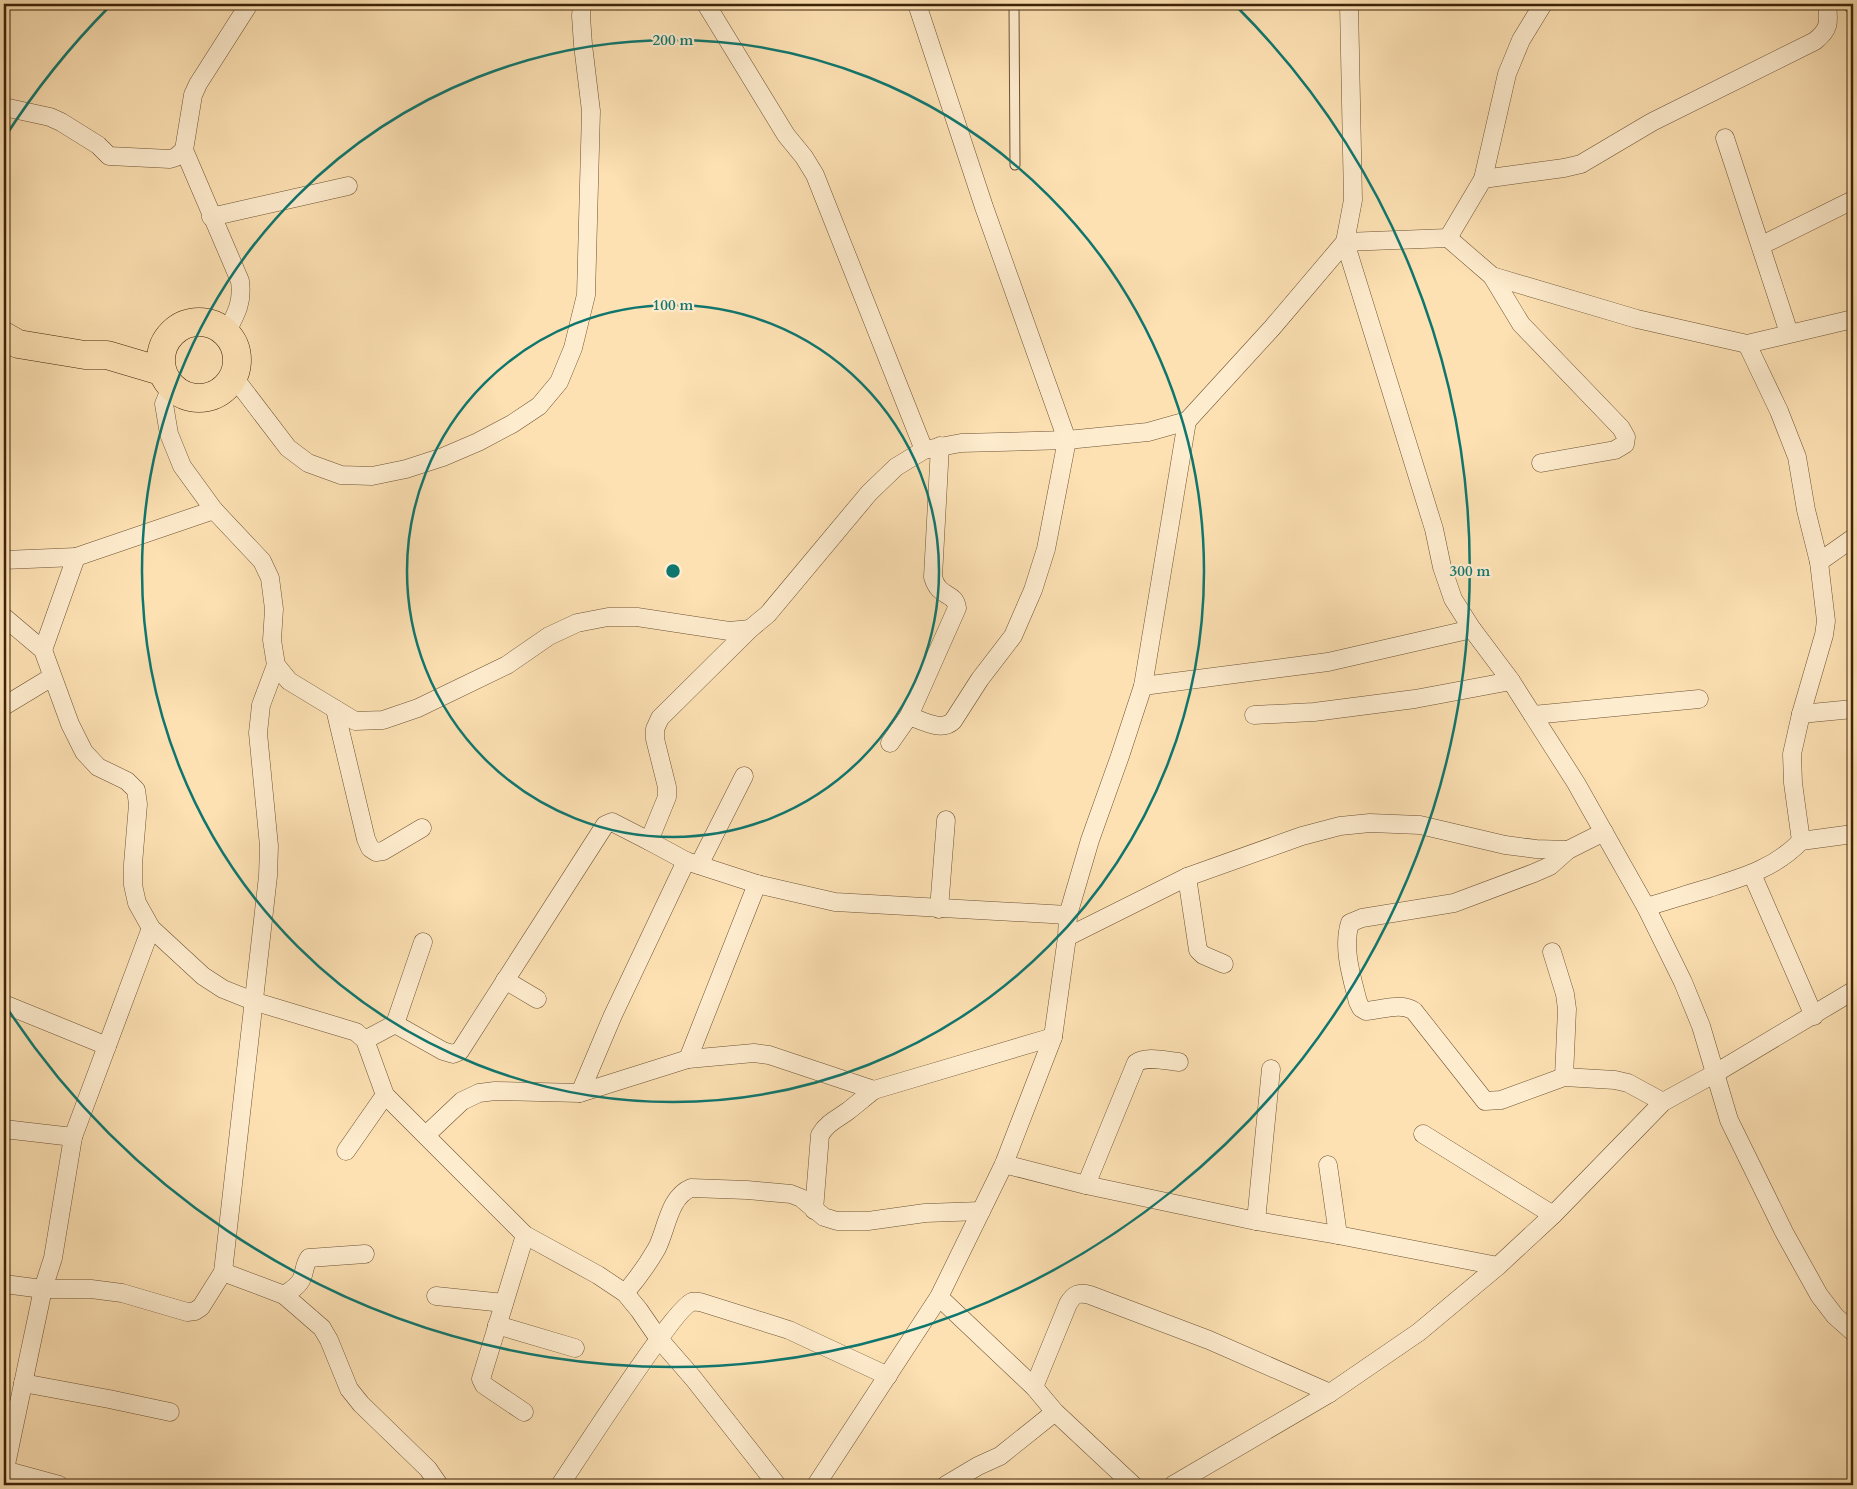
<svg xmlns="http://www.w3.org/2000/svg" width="1857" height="1489" font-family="Cardo,serif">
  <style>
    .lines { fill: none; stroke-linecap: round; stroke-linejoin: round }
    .service-casing { stroke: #6c5232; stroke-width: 11 }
    .minor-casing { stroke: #6c5232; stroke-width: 19 }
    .primary-casing { stroke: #3c2307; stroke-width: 29 }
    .service { stroke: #feecce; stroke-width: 9 }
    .minor { stroke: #feecce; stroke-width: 18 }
    .primary { stroke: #fde1b3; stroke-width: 28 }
    .ring { fill: none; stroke: #0f766e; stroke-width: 2.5 }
    .centre { fill: #0f766e; stroke: #feecce; stroke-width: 2.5 }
    .ring-label { font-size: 15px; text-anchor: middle; font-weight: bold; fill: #0f766e; stroke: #feecce; stroke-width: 4.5; stroke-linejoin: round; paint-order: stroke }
  </style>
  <rect width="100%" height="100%" fill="#fde1b3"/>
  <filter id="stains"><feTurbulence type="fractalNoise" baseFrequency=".004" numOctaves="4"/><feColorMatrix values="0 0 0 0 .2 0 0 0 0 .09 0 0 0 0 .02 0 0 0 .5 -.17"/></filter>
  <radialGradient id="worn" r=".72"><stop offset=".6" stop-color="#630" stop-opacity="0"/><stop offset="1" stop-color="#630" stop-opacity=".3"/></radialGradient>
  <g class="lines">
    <defs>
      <path id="service" d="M1014,4L1015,165"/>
      <g id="minor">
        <path d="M706,4L786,135L804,157L815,175L924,450"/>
        <path d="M1349,4L1353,200L1345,242L1434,529L1442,567L1453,599L1472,629L1511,681L1576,783L1646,907L1683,982L1701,1026L1729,1120L1784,1232L1819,1295L1835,1316L1853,1332"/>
        <path d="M1852,4L1853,5"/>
        <path d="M4,107L50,117L61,122L98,145L109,156L170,159L176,157L184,150"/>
        <path d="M1725,138L1789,333"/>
        <path d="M1483,179L1564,168L1581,164L1652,122L1815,41C1830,29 1829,22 1827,4"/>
        <path d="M211,217L348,186"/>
        <path d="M1448,238L1492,276L1637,319L1747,344L1853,319"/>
        <path d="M1762,245L1853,200"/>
        <path d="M1492,276L1521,324L1621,428L1626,437L1625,444L1615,450L1541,463"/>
        <path d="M226,333C236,314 243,303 240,281L184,150L193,95L198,84L249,4"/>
        <path d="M1747,344L1779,411L1797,457L1806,510L1819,562L1853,538"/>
        <path d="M233,376L288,448L308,463L341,475L372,476L406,469L443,457L478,442L512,424L539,406L559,382L573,348L586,295L591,111L583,45L581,16L582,4"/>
        <path d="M171,387L164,404L169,434L182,466L214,510L262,561L270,578L274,609L272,640L276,665L289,681L355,721L383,720L418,708L507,665L549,636L577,623L608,617H637L729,631L750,629"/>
        <path d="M4,560L76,557"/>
        <path d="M4,617L43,650L70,724L84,752L98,767L127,781L136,790L138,804L133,864V885L137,903L151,928L203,976L223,989L253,1001L356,1032L365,1040L385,1095L525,1235L598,1275L625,1293L639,1310L659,1339L693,1378L777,1485"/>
        <path d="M43,650L76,557L214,510"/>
        <path d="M276,665L261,705L258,733L269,846L268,876L223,1272L284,1295L322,1328L329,1340L349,1389L361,1404L428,1469L439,1485"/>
        <path d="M1143,686L1328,662L1472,629"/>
        <path d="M4,706L52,677"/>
        <path d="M335,709L366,839L370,848L376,852L383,851L422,828"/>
        <path d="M1801,714L1853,709"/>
        <path d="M1254,715L1314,712L1415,699L1511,681"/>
        <path d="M1533,715L1699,699"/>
        <path d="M909,716C923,721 942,732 953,721L980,679L1013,636L1033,590L1046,549L1067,440L984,207L917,4"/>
        <path d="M890,743L909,716L957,608C955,591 939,599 933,577L940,446"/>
        <path d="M1604,832L1568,850L1550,866L1534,873L1454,903L1362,918L1350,923C1342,948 1352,978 1358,1002L1361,1008L1366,1011C1382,1010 1401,1002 1414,1011L1485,1101L1501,1100L1564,1077L1615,1080L1628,1083L1663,1102"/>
        <path d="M1801,841L1853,834"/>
        <path d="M699,865L744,776"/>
        <path d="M1752,874L1814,1016"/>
        <path d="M1187,877L1198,950L1203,955L1224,964"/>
        <path d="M1646,907C1667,901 1688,894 1709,888C1744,877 1775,868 1801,841L1793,783L1792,754L1801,714L1824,635L1826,621L1819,562"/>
        <path d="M939,909L946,820"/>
        <path d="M1068,915L835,902L757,884L686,861L649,841L667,797V787L655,739V729L660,718L750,629L768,614L869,493L896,467L924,450L961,443L1067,440L1148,432L1187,421L1272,328L1345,242L1448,238L1483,179L1507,74L1521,40L1543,4"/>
        <path d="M1067,937L1187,877L1302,836L1340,826L1370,823L1420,825L1505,845L1536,849L1568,850"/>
        <path d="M1552,952L1565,994L1567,1009L1564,1077"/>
        <path d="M505,980L537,999"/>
        <path d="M4,1004L107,1046"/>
        <path d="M395,1024L443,1051L453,1054L460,1051L605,825L612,822L649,841"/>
        <path d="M365,1040L395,1024L423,942"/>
        <path d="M688,1059L757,884"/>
        <path d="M580,1093L613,1015L686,861"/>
        <path d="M4,1129L73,1137L151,928"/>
        <path d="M1423,1134L1553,1215"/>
        <path d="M426,1135L462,1101L479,1093L495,1091L580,1093L688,1059L754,1053L769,1055L874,1090L1053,1037"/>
        <path d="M346,1151L385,1095"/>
        <path d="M1004,1164L1086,1185L1256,1221L1338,1235L1498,1266"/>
        <path d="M1328,1165L1338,1235"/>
        <path d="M1086,1185L1136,1063C1147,1055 1166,1061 1179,1062"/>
        <path d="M814,1210L820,1135C827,1123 837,1119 848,1111C857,1104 865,1097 874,1090"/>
        <path d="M1256,1221L1271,1069"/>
        <path d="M4,1284L43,1289H91L122,1293L187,1312L195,1311L201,1307L223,1272"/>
        <path d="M625,1293C637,1279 648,1264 657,1248C667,1228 669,1197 691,1188L747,1190L791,1194L801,1198L824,1217L837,1221H868L925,1213L981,1211"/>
        <path d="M284,1295C290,1291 299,1286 302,1278C305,1271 304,1265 309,1258L365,1254"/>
        <path d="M436,1296L504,1303"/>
        <path d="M939,1297L1034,1387L1055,1412L1133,1485"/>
        <path d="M497,1325L575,1348"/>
        <path d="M23,1383L109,1399L170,1412"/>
        <path d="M1034,1387L1068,1304C1074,1294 1078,1292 1090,1295L1209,1340L1330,1393"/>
        <path d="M524,1412L484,1385L481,1379L525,1235"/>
        <path d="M4,1470L59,1485"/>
        <path d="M4,1474L43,1289L53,1258L73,1137"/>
        <path d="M560,1485C577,1460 675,1307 692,1302C694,1301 697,1302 700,1302L789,1330L888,1376"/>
        <path d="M816,1485L939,1297L1004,1164L1053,1037L1067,937L1068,915L1090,840L1120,756L1143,686L1187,421"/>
        <path d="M946,1485L978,1466L1000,1456L1055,1412"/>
        <path d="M1173,1485L1330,1393L1419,1332L1498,1266L1553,1215L1663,1102L1714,1074L1853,991"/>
      </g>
      <g id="primary">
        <circle cx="199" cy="360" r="38"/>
        <path d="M4,336L18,344L85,355H107L161,371"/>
      </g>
    </defs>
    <use href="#service" class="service-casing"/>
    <use href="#minor" class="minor-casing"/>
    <use href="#primary" class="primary-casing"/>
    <use href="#service" class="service"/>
    <use href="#minor" class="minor"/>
    <use href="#primary" class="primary"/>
  </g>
  <g class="ring">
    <circle cx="673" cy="571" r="266"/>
    <circle cx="673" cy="571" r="531"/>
    <path d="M5 137A797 797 0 0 1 109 7M1237 7A797 797 0 1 1 5 1005"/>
  </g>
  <circle cx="673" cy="571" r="8" class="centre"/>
  <g class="ring-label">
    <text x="673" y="45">200 m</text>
    <text x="673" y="310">100 m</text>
    <text x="1470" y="576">300 m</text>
  </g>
  <rect width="1857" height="1489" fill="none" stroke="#fde1b3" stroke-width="20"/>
  <rect x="5" y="5" width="1847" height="1479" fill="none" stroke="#3c2307" stroke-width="2.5"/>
  <rect x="10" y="10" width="1837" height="1469" fill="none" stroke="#3c2307"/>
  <rect width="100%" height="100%" filter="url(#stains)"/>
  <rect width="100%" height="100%" fill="url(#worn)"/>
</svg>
